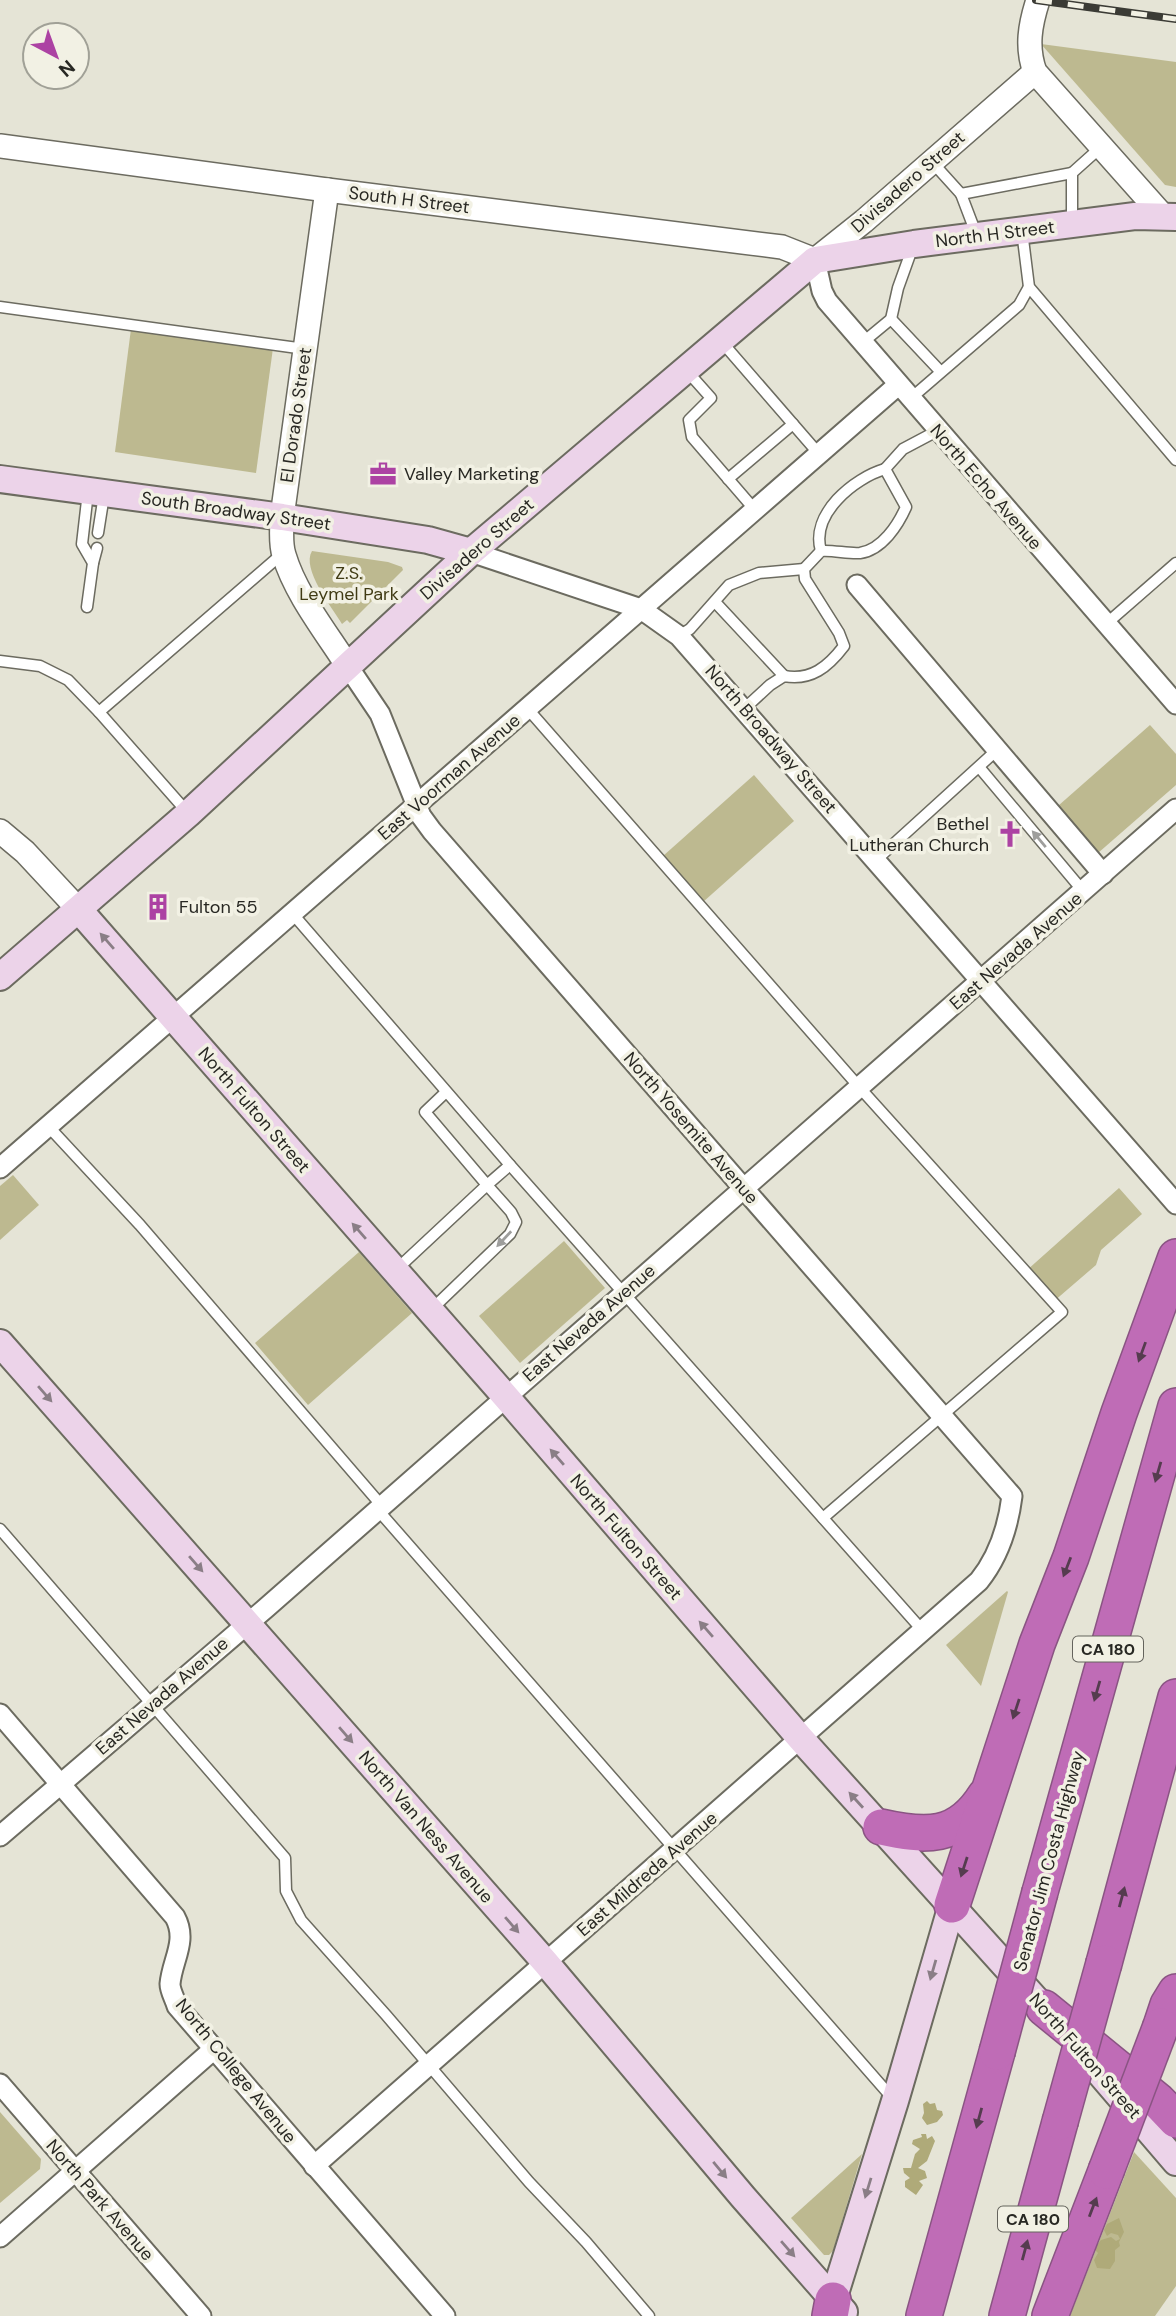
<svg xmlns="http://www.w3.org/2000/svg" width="1176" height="2316" font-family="'DM Sans',sans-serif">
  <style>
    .green { fill: #bdb990 }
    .forest { fill: #afaa79 }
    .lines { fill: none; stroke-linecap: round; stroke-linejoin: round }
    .service-casing { stroke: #6c6b60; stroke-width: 13 }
    .minor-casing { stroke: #6c6b60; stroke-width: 23 }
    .tertiary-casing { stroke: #6c6b60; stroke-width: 26 }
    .secondary-casing { stroke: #6c6b60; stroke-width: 30 }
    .motorway-casing { stroke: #8a5483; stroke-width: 38 }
    .service { stroke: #fff; stroke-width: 10 }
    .minor { stroke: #fff; stroke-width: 19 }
    .tertiary { stroke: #fff; stroke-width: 23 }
    .secondary { stroke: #ecd3e9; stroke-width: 26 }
    .motorway { stroke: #bf6cb6; stroke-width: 35 }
    .rail-casing { stroke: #3b3b35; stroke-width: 8 }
    .rail { stroke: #f2f1e4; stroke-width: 5; stroke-dasharray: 16; stroke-linecap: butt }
    .motorway-bridge-casing { stroke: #8a5483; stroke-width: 38; stroke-linecap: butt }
    .motorway-bridge { stroke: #bf6cb6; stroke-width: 35 }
    .oneway { fill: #9e9e9c }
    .oneway2 { fill: #8a7e86 }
    .oneway3 { fill: #553c4f }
    .labels { text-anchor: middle; stroke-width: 7; stroke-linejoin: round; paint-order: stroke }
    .shield { fill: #f2f1e4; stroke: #65645d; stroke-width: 2 }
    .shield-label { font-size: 16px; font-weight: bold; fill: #282823 }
    .street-label { font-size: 18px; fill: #282823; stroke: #f2f1e4 }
    .poi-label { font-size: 18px; fill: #282823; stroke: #f2f1e4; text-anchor: start }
    .park-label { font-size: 18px; fill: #403b14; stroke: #f2f1e4 }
  </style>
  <rect width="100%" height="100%" fill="#e5e4d6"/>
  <g class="green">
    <path d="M1041,44L1176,62V187L1165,185Z"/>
    <path d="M131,329L273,348L256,473L115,452Z"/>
    <path d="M312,551L388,562L402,567L403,570L350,623L347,620L342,624C332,607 301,569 312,551Z"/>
    <path d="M1150,725L1176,754V785L1090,860L1050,813Z"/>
    <path d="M754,775L794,821L703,902L663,856Z"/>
    <path d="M13,1175L39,1205L0,1240V1186Z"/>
    <path d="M1119,1188L1142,1214L1101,1250L1096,1265L1053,1302L1026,1271Z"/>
    <path d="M564,1241L605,1288L520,1363L479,1316Z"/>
    <path d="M359,1252L412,1313L308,1405L255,1343Z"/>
    <path d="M1007,1591L1008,1592L981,1686L946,1645Z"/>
    <path d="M0,2112L41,2159L40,2169L0,2203Z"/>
    <path d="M1134,2152L1176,2198V2286L1155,2316H1070Z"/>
    <path d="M862,2154L833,2251L829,2255H824L791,2218Z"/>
  </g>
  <g class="forest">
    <path d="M927,2101L930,2104L935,2103L937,2110L942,2111L943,2115L937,2122L927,2125L922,2118L924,2113L923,2104Z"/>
    <path d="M921,2134H926L927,2139L932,2136L935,2141L927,2161L918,2168L925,2171L927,2178L919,2181L923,2185L916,2195L905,2187V2181L910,2178L904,2173L903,2168H911L915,2154L920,2149L912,2144L913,2140L922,2137Z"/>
    <path d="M1119,2218L1124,2232L1119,2242L1120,2246L1115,2250V2261L1110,2269L1097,2268L1094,2260L1098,2253L1094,2249L1101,2240L1111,2237L1116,2241L1120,2239L1118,2235L1111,2233L1107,2236L1104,2230L1107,2224Z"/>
  </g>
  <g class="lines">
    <defs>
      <g id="service">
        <path d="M933,163L961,194"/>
        <path d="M1072,224V173L1101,147"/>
        <path d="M1022,231L1029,287L1176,460"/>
        <path d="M977,236L961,194L1072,173"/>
        <path d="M0,307L305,349"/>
        <path d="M891,319L940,371"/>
        <path d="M721,341L819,454"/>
        <path d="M862,343L891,319L898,288L912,249"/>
        <path d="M687,371L711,398L689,420L692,437L755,510"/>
        <path d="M910,399L1019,305L1029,287"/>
        <path d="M728,479L793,424"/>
        <path d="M98,533L104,495"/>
        <path d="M821,551C810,514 854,478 885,469"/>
        <path d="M93,563L97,548"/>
        <path d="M715,602L784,676"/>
        <path d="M87,607L93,563L82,544L88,492"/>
        <path d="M1106,624L1176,563"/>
        <path d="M679,636L690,629L729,585L759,573L804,569"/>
        <path d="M0,661L40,666L68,680L99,712L188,813"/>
        <path d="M527,708L860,1088L1062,1312L823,1518"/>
        <path d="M744,709L770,685L784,676C811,681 828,667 844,646L839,633L805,579L804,569L821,551C834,550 848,554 860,553C882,550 898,525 906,507L885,469L903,449L937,431"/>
        <path d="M99,712L283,553"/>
        <path d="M979,767L1083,891"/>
        <path d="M876,860L997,750"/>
        <path d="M292,913L510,1165L923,1631"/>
        <path d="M446,1092L425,1112L487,1185L510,1165"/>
        <path d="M48,1126L140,1225L382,1506"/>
        <path d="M397,1269L487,1185L511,1212L516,1222L510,1234L431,1310"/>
        <path d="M378,1510L894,2100"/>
        <path d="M0,1529L285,1858L286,1891L301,1920L386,2015L529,2182L586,2242L649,2316"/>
      </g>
      <g id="minor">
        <path d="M815,260L822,291L827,301L1176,704"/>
        <path d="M471,552L641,609L679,636L1176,1204"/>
        <path d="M857,585L1103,874"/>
        <path d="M0,1168L898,385"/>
        <path d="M0,1714L175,1917C188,1941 172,1960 170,1984C170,1991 175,1999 177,2006L445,2316"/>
        <path d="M0,1836L266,1608L1176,809"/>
        <path d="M0,2084L201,2316"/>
        <path d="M314,2166L979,1581C999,1556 1008,1528 1012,1496L432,831L421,816L380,714L347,665"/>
        <path d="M0,2237L214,2049"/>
      </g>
      <g id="tertiary">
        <path d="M1038,0C1030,25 1026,47 1035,72L1163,216"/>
        <path d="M0,146L327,190L782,247L815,260L864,221L1035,72"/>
        <path d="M327,190L282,517C282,529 280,543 284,555C295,593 326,632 347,665"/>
        <path d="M0,831L25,852L79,910"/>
      </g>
      <g id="secondary">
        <path d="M0,479L282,517L428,540L471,552"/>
        <path d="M79,910L506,1397L801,1739L1055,2021"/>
        <path d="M0,977L188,814L471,552L815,260L914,244L1135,216L1176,217"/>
        <path d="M0,1343L546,1963L743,2197L844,2312"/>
        <path d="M1087,2058L1176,2162"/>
        <path d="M833,2300L895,2101L952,1905"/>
      </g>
      <g id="motorway">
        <path d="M881,1827C925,1837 958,1839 985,1796"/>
        <path d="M1040,1892L1176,1406"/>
        <path d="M952,1905L1037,1644L1071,1557L1119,1413L1176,1257"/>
        <path d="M1104,1963L1176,1697"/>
        <path d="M1044,2008L1158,2101L1176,2120"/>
        <path d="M1161,2026L1168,2005L1176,1992"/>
        <path d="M830,2316L833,2300"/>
        <path d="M924,2316L997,2052"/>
        <path d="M1007,2316L1060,2122"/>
        <path d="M1050,2316L1106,2171"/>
      </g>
    </defs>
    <use href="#service" class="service-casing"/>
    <use href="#minor" class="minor-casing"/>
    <use href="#tertiary" class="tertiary-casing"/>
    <use href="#secondary" class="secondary-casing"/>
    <use href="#motorway" class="motorway-casing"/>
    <use href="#service" class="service"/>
    <use href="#minor" class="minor"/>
    <use href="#tertiary" class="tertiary"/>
    <use href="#secondary" class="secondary"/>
    <use href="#motorway" class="motorway"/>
    <defs>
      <path id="rail" d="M1036,0L1176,19"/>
    </defs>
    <use href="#rail" class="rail-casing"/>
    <use href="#rail" class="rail"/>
    <defs>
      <g id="motorway-bridge">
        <path d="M997,2052L1040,1892"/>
        <path d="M1060,2122L1104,1963"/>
        <path d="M1106,2171L1161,2026"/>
      </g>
    </defs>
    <use href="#motorway-bridge" class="motorway-bridge-casing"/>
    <use href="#motorway-bridge" class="motorway-bridge"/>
  </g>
  <defs><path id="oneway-solid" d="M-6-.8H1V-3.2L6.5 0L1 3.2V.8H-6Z" transform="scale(1.75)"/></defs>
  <g class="oneway">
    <use href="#oneway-solid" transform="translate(1039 839) rotate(-130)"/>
    <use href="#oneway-solid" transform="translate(504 1239) rotate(133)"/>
  </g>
  <g class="oneway2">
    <use href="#oneway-solid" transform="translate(107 941) rotate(-131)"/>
    <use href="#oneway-solid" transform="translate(359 1231) rotate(-131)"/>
    <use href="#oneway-solid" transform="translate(45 1394) rotate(49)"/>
    <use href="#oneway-solid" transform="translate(557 1457) rotate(-131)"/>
    <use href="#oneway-solid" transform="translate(196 1564) rotate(49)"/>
    <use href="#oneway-solid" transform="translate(706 1629) rotate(-131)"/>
    <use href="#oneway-solid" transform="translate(346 1735) rotate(49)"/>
    <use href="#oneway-solid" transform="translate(856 1800) rotate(-132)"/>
    <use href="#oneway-solid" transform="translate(512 1925) rotate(49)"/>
    <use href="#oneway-solid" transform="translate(933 1970) rotate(106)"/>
    <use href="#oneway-solid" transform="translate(720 2170) rotate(50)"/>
    <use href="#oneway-solid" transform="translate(868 2188) rotate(107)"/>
    <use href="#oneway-solid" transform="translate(788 2249) rotate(49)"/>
  </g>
  <g class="oneway3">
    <use href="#oneway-solid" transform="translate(1142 1352) rotate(110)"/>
    <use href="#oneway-solid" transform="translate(1158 1472) rotate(106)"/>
    <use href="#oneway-solid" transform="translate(1067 1567) rotate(111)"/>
    <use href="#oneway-solid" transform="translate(1097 1691) rotate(106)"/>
    <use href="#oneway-solid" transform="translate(1016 1709) rotate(108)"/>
    <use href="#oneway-solid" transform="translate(964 1867) rotate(108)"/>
    <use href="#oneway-solid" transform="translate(1122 1897) rotate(-75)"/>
    <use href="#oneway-solid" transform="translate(979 2118) rotate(105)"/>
    <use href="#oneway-solid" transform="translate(1093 2207) rotate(-69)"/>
    <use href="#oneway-solid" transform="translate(1025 2250) rotate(-75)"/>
  </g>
  <defs>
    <symbol id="office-bare" viewBox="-9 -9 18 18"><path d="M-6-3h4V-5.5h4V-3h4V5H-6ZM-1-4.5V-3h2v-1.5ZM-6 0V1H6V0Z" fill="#ac42a3" stroke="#f2f1e4" stroke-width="2.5" paint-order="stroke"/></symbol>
    <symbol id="church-bare" viewBox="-9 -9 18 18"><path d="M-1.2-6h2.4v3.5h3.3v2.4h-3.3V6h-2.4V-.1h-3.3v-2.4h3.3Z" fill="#ac42a3" stroke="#f2f1e4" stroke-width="2.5" paint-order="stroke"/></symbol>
    <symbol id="building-bare" viewBox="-9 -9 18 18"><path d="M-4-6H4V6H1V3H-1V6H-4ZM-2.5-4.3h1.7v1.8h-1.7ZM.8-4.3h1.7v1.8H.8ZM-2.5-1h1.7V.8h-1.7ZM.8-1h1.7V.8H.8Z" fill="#ac42a3" stroke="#f2f1e4" stroke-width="2.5" paint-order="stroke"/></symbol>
  </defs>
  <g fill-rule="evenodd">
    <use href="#office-bare" x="364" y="455" width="38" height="38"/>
    <use href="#church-bare" x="991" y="815" width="38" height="38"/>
    <use href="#building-bare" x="139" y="888" width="38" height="38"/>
  </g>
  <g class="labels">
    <g class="shield">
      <rect x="1073" y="1636.5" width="70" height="25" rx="5"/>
      <rect x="998" y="2206.5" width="70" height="25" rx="5"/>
    </g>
    <g class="shield-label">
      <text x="1108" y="1655">CA 180</text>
      <text x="1033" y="2225">CA 180</text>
    </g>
    <g class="street-label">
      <text transform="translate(908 182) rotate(-41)" y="6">Divisadero Street</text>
      <text transform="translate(409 200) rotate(7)" y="6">South H Street</text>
      <text transform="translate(995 234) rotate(-7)" y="6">North H Street</text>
      <text transform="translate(296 415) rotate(-82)" y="6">El Dorado Street</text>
      <text transform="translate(986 487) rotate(49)" y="6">North Echo Avenue</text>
      <text transform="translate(236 511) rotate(8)" y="6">South Broadway Street</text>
      <text transform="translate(477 549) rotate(-41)" y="6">Divisadero Street</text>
      <text transform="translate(771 739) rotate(49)" y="6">North Broadway Street</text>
      <text transform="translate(449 777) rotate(-41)" y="6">East Voorman Avenue</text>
      <text transform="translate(1016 951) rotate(-41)" y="6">East Nevada Avenue</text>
      <text transform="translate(254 1110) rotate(49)" y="6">North Fulton Street</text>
      <text transform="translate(691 1128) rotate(49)" y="6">North Yosemite Avenue</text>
      <text transform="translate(589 1323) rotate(-41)" y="6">East Nevada Avenue</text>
      <text transform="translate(626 1537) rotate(49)" y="6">North Fulton Street</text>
      <text transform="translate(162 1696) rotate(-41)" y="6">East Nevada Avenue</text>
      <text transform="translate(426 1827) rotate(49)" y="6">North Van Ness Avenue</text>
      <text transform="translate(1049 1861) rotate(-75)" y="6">Senator Jim Costa Highway</text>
      <text transform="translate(647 1874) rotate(-41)" y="6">East Mildreda Avenue</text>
      <text transform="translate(1085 2056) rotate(49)" y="6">North Fulton Street</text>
      <text transform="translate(236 2071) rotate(51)" y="6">North College Avenue</text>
      <text transform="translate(100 2200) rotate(49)" y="6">North Park Avenue</text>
    </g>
    <g class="poi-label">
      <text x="404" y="480">Valley Marketing</text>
      <text x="989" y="830" text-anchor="end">Bethel<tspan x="989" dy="21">Lutheran Church</tspan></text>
      <text x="179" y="913">Fulton 55</text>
    </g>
    <g class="park-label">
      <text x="349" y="579">Z.S.<tspan x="349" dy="21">Leymel Park</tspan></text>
    </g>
  </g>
  <g transform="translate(56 56) rotate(139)"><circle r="33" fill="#f2f1e4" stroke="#a1a197" stroke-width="2"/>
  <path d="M0-5L12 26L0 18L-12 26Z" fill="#ac42a3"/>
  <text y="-10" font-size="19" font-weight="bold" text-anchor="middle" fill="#282823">N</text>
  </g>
</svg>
